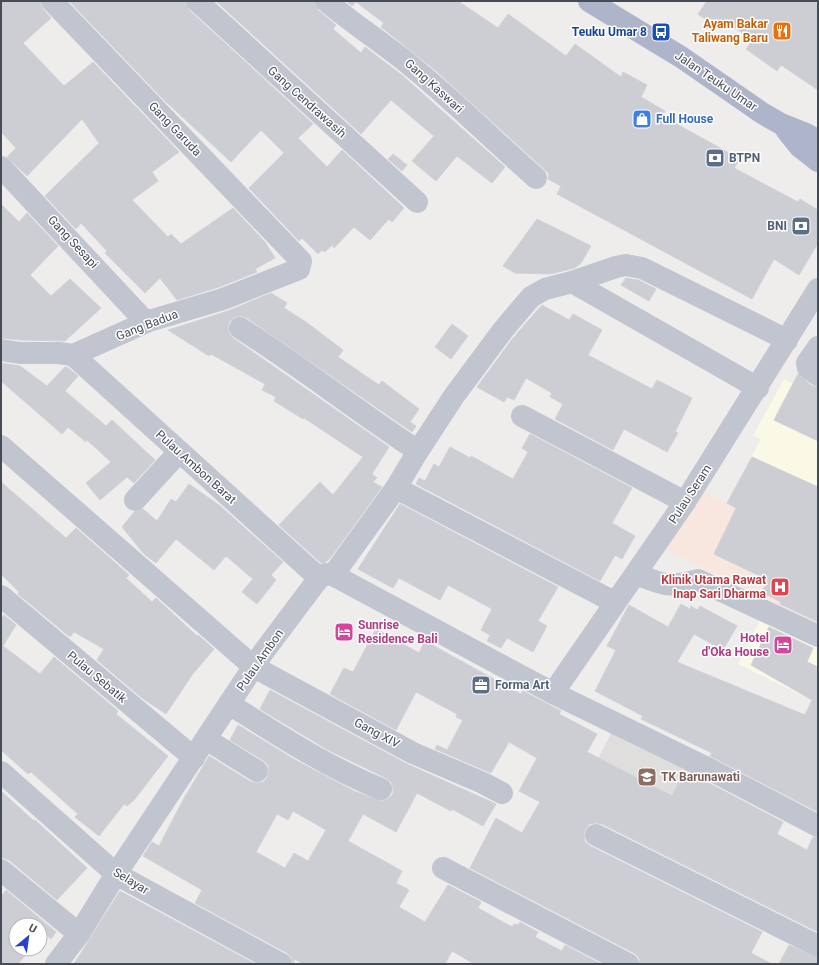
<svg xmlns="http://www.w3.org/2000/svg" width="819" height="965" font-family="Roboto,sans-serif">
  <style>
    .commercial { fill: #f9f9e6 }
    .education { fill: #e0dedd }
    .medical { fill: #f8e7de }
    .building { fill: #cdcdd4; stroke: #d1d1d7; fill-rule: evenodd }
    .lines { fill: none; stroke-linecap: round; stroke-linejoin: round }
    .minor { stroke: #c1c5d0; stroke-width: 22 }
    .major { stroke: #aeb4c9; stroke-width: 22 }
    .labels { text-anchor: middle; stroke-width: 3; stroke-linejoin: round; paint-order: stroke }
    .food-label { font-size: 12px; font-weight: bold; fill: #c56008; stroke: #fff; text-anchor: end }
    .transit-label { font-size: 12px; font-weight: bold; fill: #164399; stroke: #fff; text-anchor: end }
    .street-label { font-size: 12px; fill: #464b58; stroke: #fff }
    .shop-label { font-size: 12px; font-weight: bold; fill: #366cbe; stroke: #fff; text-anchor: start }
    .service-label { font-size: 12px; font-weight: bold; fill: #4e5e75; stroke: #fff; text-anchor: start }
    .health-label { font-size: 12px; font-weight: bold; fill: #be3a42; stroke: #fff; text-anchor: end }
    .hotel-label { font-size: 12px; font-weight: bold; fill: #b23c85; stroke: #fff; text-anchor: start }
    .education-label { font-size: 12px; font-weight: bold; fill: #785e54; stroke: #fff; text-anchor: start }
  </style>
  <rect width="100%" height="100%" fill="#efedec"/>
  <g class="commercial">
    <path d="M798,374L818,383V548L727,503L761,439L753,436L784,379L793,384Z"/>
    <path d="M769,602L818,625V703L738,664Z"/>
  </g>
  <path class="education" d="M613,730L707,776L684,826L588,778Z"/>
  <path class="medical" d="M696,488L818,548V624L666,550Z"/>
  <g class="building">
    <path d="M1,1H40L43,9L51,18L23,43L64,86L93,62L179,152L152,172L158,181L132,200L168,237L171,234L181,244L233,208L265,242L275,258L255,269L257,272L219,287L177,300L160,278L145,293L105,253L107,251L81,223L76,229L45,196L99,143L82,119L27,176L7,157L16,148L1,132Z"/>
    <path d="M69,1H185L189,10L313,124L298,138L327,167L342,150L404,208L392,222L389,219L370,240L354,227L334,248L332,245L325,252L322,250L318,254L302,238L299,241L249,188L284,153L261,130L231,162L163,99Z"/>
    <path d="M216,1H314L318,10L336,25L333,29L361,53L365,47L403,76L505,167L492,183L457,156L436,181L412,161L434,136L391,100L361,134Z"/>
    <path d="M346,1H458L498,28L508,14L566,56L575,44L621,77L623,72L647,85L641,97L665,111L662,116L740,159L734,168L798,202L800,199L818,210V243L799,275L774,259L752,299L557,194L561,186L548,179L549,174L544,169L435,70L381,27L384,23L356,2L352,6Z"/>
    <path d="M707,1H813L818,4V90L781,65L777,71L746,49L753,40L726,22L721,30L698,14Z"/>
    <path d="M393,154L407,165L402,171L388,159Z"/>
    <path d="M1,204L19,222L27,213L58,246L30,275L51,296L70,279L101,308L65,341L21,340L1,338Z"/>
    <path d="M537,219L591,246L581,263L575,268L550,274L515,273L503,266Z"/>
    <path d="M626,278L638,280L656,289L649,301L621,285Z"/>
    <path d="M271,293L287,303L284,308L306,322L343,350L338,357L379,385L382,381L419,409L410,422L416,426L412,432L247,318L241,316L235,317L229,322L228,327L229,333L233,338L389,447L372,474L377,478L373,482L382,487L331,557L326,562L321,563L279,525L320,482L333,495L363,457L304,418L303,419L274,401L276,397L262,390L265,384L211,354L209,356L168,330L228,311Z"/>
    <path d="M542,305L569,320L573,314L602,330L588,355L652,389L657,380L692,398L675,432L678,433L667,452L624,429L613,450L555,419L563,404L550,397L552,393L526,378L514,400L507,397L504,402L477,387L513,338Z"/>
    <path d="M452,324L468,336L451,359L435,347Z"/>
    <path d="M1,363L20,366L47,386L65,367H67L78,376L65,391L106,426L112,420L155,460L134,483L127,477L100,500L86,483L111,462L87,440L86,442L68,427L62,434L1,381Z"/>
    <path d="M798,374L811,385L818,387V441L774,420Z"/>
    <path d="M530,434L632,488L612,523L635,536L622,559L615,555L600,581L416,484L419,478L425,481L434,464L439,467L450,447L470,458L471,456L513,479L528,452L522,448Z"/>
    <path d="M752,457L818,487V622L780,604L781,602L762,592L768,580L714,554L736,508L727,503Z"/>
    <path d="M1,482L66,538L76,528L129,575L126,578L152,602L156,598L197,636L198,635L214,649L192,675L166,714L142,698L97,660L104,649L74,632L70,637L18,594L19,592L1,574Z"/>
    <path d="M189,484L219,505L283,562L271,575L276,580L257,604L242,592L253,579L226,556L214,570L176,539L156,563L144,554L122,527L134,512L143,509L157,521L171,499L176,502Z"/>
    <path d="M400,504L558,587L538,621L547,626L533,652L507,638L501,648L487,641L490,635L481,630L492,609L448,585L440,600L399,578L393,588L358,569Z"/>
    <path d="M681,604L690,609L691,606L697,610L700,606L737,626L723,650L694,634L677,662L805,715L812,700L751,665L769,627L813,648L807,662L818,667V812L710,756L712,753L641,719L643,716L595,691L616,650L607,646L629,605L668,627Z"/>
    <path d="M4,615L16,625L3,646L40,674L54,657L118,711L116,714L168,756L135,799L127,806L124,804L99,836L75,817L78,814L31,772L28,774L1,750V620Z"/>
    <path d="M376,629L419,653L425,641L521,694L523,691L561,711L559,714L597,734L587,752L672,796L683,773L698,780L699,778L703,780L783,822L777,834L807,850L813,837L818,838V932L602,824L596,823L589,824L585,830L584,835L585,842L590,846L762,932L751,953L772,964H640L639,958L634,953L470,868L496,818L522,833L540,802L519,791L537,758L509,742L491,773L435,749L437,745L447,750L463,720L456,717L457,714L416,692L396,730L330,694L344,668L353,672Z"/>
    <path d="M270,690L407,764L496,804L483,826L452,809L451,811L417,793L396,832L363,814L348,841L402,871L396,883L409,890L399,907L425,922L448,885L481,902L478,908L512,927L514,924L518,925L520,922L538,932L535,937L562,951L565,945L601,964H474L452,951L445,964H303L295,959L293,963L291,957L287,953L195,903L202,890L143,856L152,842L159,846L183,800L209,756L251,782L257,783L263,782L267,778L269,771L268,765L264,761L230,740L238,725L297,761L356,792L382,801L388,799L393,794V788L391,782L386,778L328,750L260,709ZM293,811L326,830L308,861L294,853L285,868L256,852L277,814L288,820Z"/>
    <path d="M1,791L34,821L35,820L87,868L57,900L9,860L1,857Z"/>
    <path d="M6,890L56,932L51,939L45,934L40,939V925H16V949H31L18,964H1V897Z"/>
    <path d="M120,891L255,964H74Z"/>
    <path d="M789,945L818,958V964H779Z"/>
  </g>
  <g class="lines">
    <g class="minor">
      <path d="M197,1L417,202"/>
      <path d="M326,1C353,24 383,43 411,66C454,101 494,141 536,178"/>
      <path d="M1,167L143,319"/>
      <path d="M572,282L758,388"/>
      <path d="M240,328C301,367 357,411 418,451"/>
      <path d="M818,347L807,363L808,368L818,375"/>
      <path d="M1,350L20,353H59L73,355L149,321L223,299L299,269L301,261L52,1"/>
      <path d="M73,355L319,578"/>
      <path d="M522,416L685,502"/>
      <path d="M1,446L254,667L413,753L483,783L502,793"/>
      <path d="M396,488L614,602"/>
      <path d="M135,500L179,452"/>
      <path d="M636,574C663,585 669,588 698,580L818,636"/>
      <path d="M333,575L396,488L418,451L454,396L503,330L531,297L545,289L572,282L616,267L626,265L642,268L787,340"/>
      <path d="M1,596L194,758"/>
      <path d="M553,693L685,502L818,289"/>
      <path d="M229,704C278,735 327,767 381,789"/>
      <path d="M206,739L257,771"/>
      <path d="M1,772L116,874L281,964"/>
      <path d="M596,835L818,946"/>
      <path d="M443,868L628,964"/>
      <path d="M1,870L79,934"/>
      <path d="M56,964L79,934L116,874L262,654L319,578L325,574L333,575L553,693L709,769L818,826"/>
    </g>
    <g class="major">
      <path d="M589,1L681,57L762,113L781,124L806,134L818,141"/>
      <path d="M787,131L799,146L818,161"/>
    </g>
  </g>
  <defs>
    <symbol id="restaurant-square" viewBox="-11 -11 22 22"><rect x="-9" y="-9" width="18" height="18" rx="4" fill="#e8710a" stroke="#fff"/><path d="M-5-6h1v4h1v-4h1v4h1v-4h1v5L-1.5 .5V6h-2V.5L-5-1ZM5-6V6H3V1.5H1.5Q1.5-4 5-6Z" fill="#fff"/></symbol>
    <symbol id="bus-square" viewBox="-11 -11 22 22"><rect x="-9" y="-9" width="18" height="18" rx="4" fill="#1a4fb4" stroke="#fff"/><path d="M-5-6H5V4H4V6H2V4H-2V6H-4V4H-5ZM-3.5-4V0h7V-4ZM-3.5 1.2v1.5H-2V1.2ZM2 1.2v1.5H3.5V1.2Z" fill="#fff"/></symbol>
    <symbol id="shop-square" viewBox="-11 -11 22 22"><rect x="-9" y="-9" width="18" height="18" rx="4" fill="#3f7fe0" stroke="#fff"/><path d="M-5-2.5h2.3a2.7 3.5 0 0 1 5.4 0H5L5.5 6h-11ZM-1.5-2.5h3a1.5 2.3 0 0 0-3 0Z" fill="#fff"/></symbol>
    <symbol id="bank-square" viewBox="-11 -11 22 22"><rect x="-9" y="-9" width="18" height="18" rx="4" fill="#5c6f8a" stroke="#fff"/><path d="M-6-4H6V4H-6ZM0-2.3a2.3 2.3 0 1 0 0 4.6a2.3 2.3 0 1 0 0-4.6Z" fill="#fff"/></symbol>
    <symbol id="hospital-square" viewBox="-11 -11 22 22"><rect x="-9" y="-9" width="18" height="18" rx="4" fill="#e0444e" stroke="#fff"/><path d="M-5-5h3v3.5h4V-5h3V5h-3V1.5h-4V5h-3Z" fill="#fff"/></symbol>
    <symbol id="hotel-square" viewBox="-11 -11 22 22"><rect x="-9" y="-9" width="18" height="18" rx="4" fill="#d1479c" stroke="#fff"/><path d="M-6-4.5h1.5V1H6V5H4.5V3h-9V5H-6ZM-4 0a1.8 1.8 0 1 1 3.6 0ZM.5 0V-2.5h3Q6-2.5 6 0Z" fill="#fff"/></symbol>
    <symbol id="office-square" viewBox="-11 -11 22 22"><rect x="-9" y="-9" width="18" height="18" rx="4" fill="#5c6f8a" stroke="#fff"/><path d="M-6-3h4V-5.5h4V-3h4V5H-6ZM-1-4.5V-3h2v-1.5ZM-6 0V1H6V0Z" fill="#fff"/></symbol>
    <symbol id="school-square" viewBox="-11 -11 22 22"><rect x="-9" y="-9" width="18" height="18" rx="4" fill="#8d6e63" stroke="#fff"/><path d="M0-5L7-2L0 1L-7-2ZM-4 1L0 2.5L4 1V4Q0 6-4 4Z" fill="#fff"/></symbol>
  </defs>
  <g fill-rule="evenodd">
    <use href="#restaurant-square" x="771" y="20" width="22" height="22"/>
    <use href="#bus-square" x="650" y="21" width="22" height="22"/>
    <use href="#shop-square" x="631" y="108" width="22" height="22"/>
    <use href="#bank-square" x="704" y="147" width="22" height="22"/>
    <use href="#bank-square" x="790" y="215" width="22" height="22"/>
    <use href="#hospital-square" x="769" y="576" width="22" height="22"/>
    <use href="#hotel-square" x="333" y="621" width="22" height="22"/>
    <use href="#hotel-square" x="772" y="634" width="22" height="22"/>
    <use href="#office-square" x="470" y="674" width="22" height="22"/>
    <use href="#school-square" x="636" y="766" width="22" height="22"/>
  </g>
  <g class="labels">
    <g class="food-label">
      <text x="768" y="28">Ayam Bakar<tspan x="768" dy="14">Taliwang Baru</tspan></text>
    </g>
    <g class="transit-label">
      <text x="647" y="36">Teuku Umar 8</text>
    </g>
    <g class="street-label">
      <text transform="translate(716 81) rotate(34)" y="4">Jalan Teuku Umar</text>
      <text transform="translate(434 86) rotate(42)" y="4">Gang Kaswari</text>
      <text transform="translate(307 102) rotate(42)" y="4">Gang Cendrawasih</text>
      <text transform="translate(175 129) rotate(46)" y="4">Gang Garuda</text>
      <text transform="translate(73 242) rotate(47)" y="4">Gang Sesapi</text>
      <text transform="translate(147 325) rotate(-21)" y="4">Gang Badua</text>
      <text transform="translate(196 467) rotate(42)" y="4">Pulau Ambon Barat</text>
      <text transform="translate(690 494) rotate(-57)" y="4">Pulau Seram</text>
      <text transform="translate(260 660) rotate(-55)" y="4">Pulau Ambon</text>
      <text transform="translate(97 677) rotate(40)" y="4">Pulau Sebatik</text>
      <text transform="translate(377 733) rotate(28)" y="4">Gang XIV</text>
      <text transform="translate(131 881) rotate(31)" y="4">Selayar</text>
    </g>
    <g class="shop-label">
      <text x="656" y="123">Full House</text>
    </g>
    <g class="service-label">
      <text x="729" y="162">BTPN</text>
      <text x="787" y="230" text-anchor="end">BNI</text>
      <text x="495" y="689">Forma Art</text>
    </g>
    <g class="health-label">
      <text x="766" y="584">Klinik Utama Rawat<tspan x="766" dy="14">Inap Sari Dharma</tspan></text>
    </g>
    <g class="hotel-label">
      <text x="358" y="629">Sunrise<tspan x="358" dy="14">Residence Bali</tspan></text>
      <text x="769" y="642" text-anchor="end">Hotel<tspan x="769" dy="14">d'Oka House</tspan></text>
    </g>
    <g class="education-label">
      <text x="661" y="781">TK Barunawati</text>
    </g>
  </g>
  <rect width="819" height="965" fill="none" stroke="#464b58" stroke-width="4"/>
  <g transform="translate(28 937) rotate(29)"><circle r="19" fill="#ffffff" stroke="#b5b7bc"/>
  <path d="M0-3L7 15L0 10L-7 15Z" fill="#2942cc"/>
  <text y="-6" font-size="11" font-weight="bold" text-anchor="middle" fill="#464b58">U</text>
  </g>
</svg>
